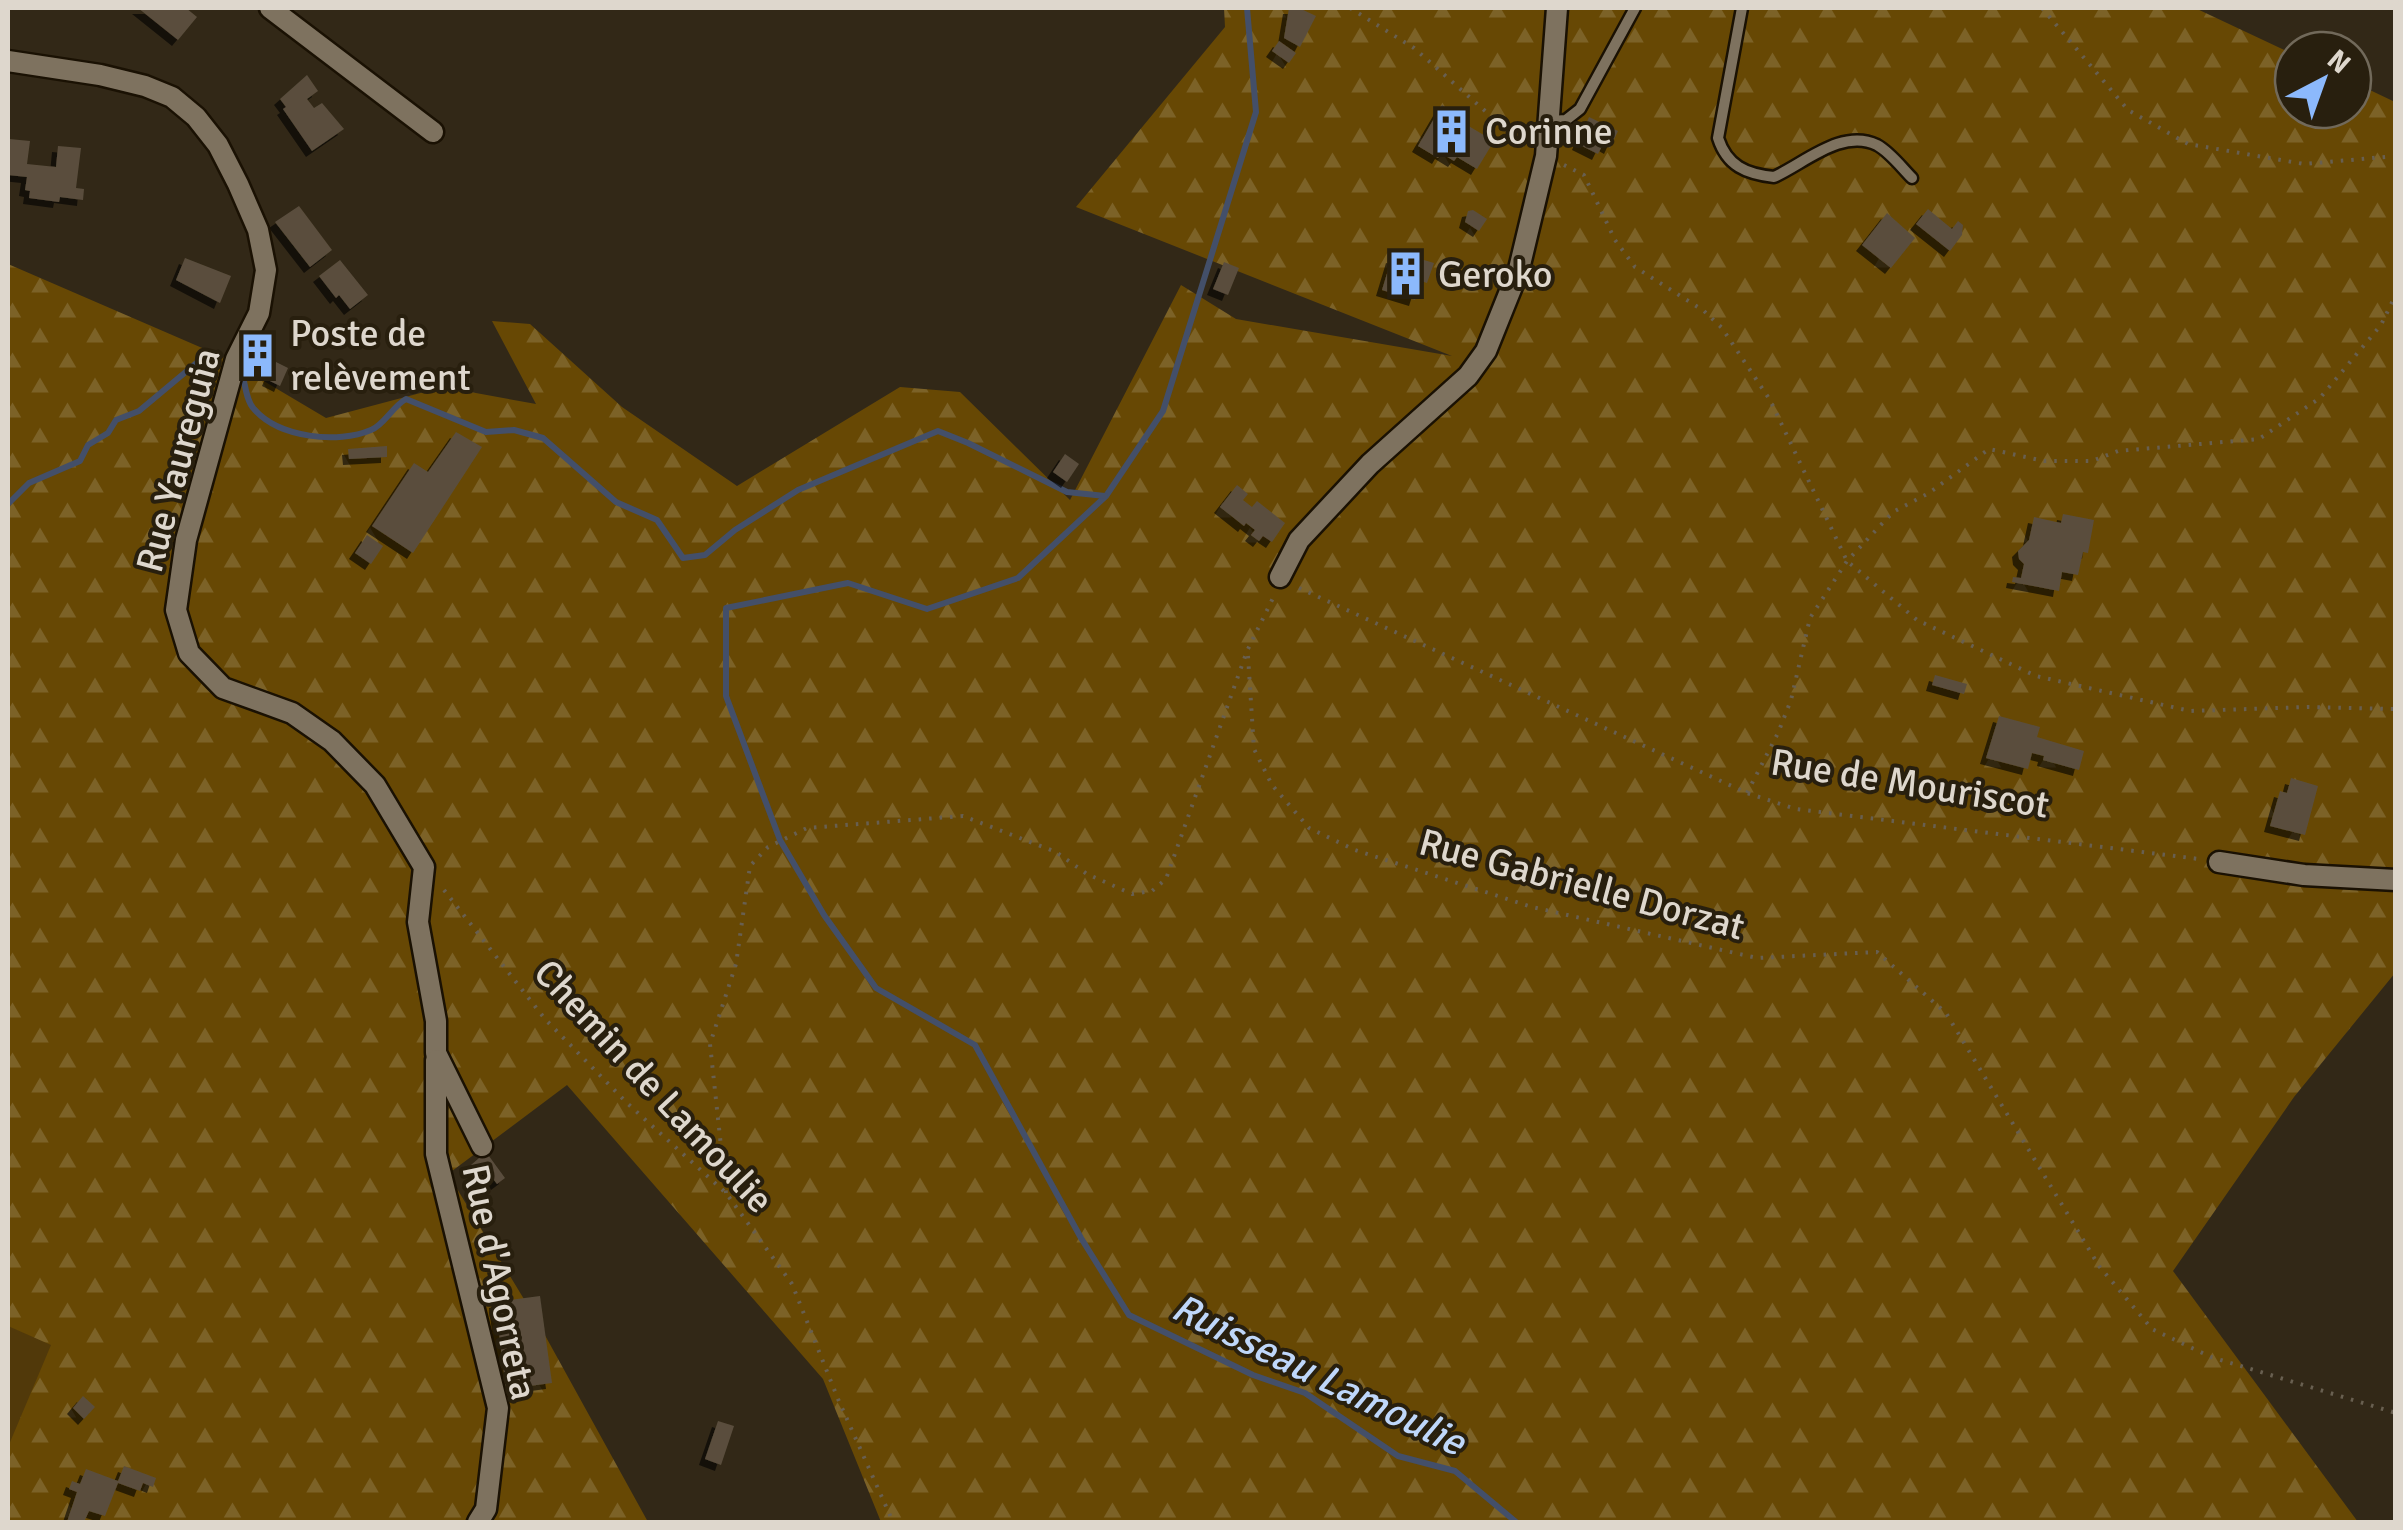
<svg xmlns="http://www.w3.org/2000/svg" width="2403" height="1530" font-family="Signika,sans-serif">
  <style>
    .forest { fill: url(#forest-firs) }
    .park { fill: #51390a }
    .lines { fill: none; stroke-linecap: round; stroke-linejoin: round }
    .stream { stroke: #434f69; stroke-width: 6 }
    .building { fill: #5a4e3d; filter: url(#shadow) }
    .service-casing { stroke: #1a1103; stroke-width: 15 }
    .minor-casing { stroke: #1a1103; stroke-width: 25 }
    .path { stroke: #685f50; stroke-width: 4; stroke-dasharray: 2.5 8; stroke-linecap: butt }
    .service { stroke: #7e725f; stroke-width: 10 }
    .minor { stroke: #7e725f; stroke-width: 20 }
    .labels { text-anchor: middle; stroke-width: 8; stroke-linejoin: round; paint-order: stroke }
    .poi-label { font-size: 38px; fill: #ded7cd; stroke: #281f0e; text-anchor: start }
    .street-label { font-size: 38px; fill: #ded7cd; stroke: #281f0e }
    .water-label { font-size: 40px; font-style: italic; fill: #bfd7fa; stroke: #281f0e }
  </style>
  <defs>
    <pattern id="forest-firs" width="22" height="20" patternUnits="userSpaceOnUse" patternTransform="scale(2.5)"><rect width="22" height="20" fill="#674804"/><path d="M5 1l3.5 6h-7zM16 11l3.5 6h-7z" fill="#7c6227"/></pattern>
    <filter id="shadow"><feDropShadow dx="-6" dy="6" stdDeviation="0" flood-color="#0009"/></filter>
  </defs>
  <rect width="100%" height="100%" fill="#322817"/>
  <path class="forest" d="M1224,8H2195L2293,54V110H2353V82L2395,102V973L2294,1097L2173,1271L2358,1522H881L823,1379L567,1085L448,1174L536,1319L648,1522H8V264L223,357L326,418L443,387L536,404L492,321L530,324L622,407L737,486L900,387L960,392L1070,500L1181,285L1236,319L1452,356L1076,207L1225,27Z"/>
  <path class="park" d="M8,1326L51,1345L8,1447Z"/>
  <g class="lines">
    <g class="stream">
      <path d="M1247,8L1256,112L1163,411L1106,496L1018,578L927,609L848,583L726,608V696L780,840L824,915L876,988L975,1045L1081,1238L1129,1315L1253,1375L1305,1393L1398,1456L1455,1471L1516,1522"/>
      <path d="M242,372C245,383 246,401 254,409C279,438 338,444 371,430C384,425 392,407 406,399L486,432L514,430L543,438L616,502L657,520L683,558L705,555L735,530L798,490L938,431L968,443L1067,492L1105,496"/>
      <path d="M8,504L29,483L80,461L88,445L108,433L116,420L139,411L206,355L218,360"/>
    </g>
  </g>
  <g class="building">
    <path d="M138,8H186L197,17L178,40Z"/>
    <path d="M1289,8H1299L1316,16L1300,47L1284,38Z"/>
    <path d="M1279,41L1296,53L1289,63L1272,51Z"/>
    <path d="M307,75L318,91L307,99L314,108L322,103L344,129L312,151L283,109L286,107L280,99Z"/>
    <path d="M1442,105L1462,117L1460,121L1494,141L1477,169L1457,157L1454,161L1441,153L1438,158L1418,146Z"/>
    <path d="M1589,117L1618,131L1610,148L1603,144L1598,154L1578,144Z"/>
    <path d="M9,139L30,141L27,164L56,167L58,146L81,148L76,188L84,189L83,200L60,197L59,202L29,198L30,191L25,190L27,177L8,175Z"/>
    <path d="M299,206L332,250L310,267L275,222Z"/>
    <path d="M1928,209L1952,229L1958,221L1963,225L1962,235L1950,251L1916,224Z"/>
    <path d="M1473,210L1487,219L1479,231L1465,222L1468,211Z"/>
    <path d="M1887,213L1915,238L1891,268L1862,245Z"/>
    <path d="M1407,255L1434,263L1427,283L1421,281L1415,300L1382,290L1392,257L1405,261Z"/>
    <path d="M185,258L231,276L220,303L176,280Z"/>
    <path d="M340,260L368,295L350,309L339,295L336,298L319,276Z"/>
    <path d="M1224,262L1239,268L1228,295L1213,289Z"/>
    <path d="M276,362L288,368L280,386L268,380Z"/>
    <path d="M456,432L482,447L413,553L372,526L414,463L428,472Z"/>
    <path d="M387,446V457L349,459L348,449Z"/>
    <path d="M1065,454L1079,464L1067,482L1053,472Z"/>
    <path d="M1237,485L1248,494L1243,500L1252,507L1257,501L1285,523L1272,542L1263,536L1259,541L1251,535L1255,530L1246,523L1244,526L1220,507Z"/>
    <path d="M2063,514L2094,520L2088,553L2083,552L2078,575L2062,572L2059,591L2012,582L2013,577L2021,578L2024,564L2019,559L2018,551L2029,540L2034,517L2061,523Z"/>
    <path d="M367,535L383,546L371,564L355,553Z"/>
    <path d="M1935,675L1967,684L1964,694L1932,685Z"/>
    <path d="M1999,716L2040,727L2037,737L2084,751L2079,770L2043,760L2044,756L2032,753L2028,769L1986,758Z"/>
    <path d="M2291,778L2318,786L2305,835L2270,826L2280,791L2287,793Z"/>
    <path d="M486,1152L505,1178L497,1184L484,1167L476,1173L471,1165Z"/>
    <path d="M540,1296L552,1383L506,1389L495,1302Z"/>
    <path d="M83,1396L95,1407L84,1419L73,1408Z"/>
    <path d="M718,1421L734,1426L721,1465L705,1459Z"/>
    <path d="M124,1466L156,1478L153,1487L143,1483L140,1491L118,1483L105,1516L89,1511L84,1522H67L77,1492L69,1489L72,1481L80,1484L86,1469L118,1481Z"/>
  </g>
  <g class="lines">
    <defs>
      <g id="service">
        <path d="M1742,8L1718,138C1727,166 1746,174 1774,177C1805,163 1842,128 1877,145C1890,152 1902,168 1912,178"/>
        <path d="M1550,121L1566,120L1580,109L1635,8"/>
      </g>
      <g id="minor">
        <path d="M270,8L433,132"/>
        <path d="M8,61L100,75L145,86L172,97L196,117L218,145L238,184L258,230L266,270L259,313L236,359L186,540L176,610L189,653L223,688L292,713L332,741L375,785L424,867L418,922L436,1021V1053L482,1146"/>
        <path d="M1280,577L1299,540L1370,464L1468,376L1486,351L1519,269L1546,156L1557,8"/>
        <path d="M2219,862L2304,875L2396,880"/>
        <path d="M436,1060V1154L498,1408L486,1509L478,1522"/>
      </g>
    </defs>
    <use href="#service" class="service-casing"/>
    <use href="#minor" class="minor-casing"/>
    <g class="path">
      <path d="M1350,8L1414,48L1528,149"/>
      <path d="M2042,8L2128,110L2188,144L2304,164L2396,156"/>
      <path d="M1564,165L1584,175L1615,240L1635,267L1704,311L1722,328L1770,400L1847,561L1917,620L2036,676L2190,711L2307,707L2396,709"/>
      <path d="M1299,588L1747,793L1796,809L2199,859"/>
      <path d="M1248,656L1254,749L1272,785L1309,828L1355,850L1532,907L1757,958L1877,952L1946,1013L2099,1266L2152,1329L2211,1357L2396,1413"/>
      <path d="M1747,793L1778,733L1791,700L1810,618L1847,561L1893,512L1929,493L1989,449L2044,461H2092L2118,451L2259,439L2320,398L2381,325L2396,294"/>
      <path d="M444,890L545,1019L628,1104L726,1193L792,1284L838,1399L893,1522"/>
      <path d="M726,1193L710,1044L736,964L750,866L768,847L807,828L963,816L1056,852L1087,874L1132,894L1152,891L1166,879L1247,651L1275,594"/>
    </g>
    <use href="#service" class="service"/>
    <use href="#minor" class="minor"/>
  </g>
  <defs>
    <symbol id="building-bare" viewBox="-9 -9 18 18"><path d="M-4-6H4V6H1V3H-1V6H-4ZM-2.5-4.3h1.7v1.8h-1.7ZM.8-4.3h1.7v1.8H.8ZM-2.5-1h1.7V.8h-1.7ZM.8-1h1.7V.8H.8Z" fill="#8cb9fc" stroke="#281f0e" stroke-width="2.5" paint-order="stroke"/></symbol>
  </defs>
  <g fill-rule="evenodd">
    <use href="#building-bare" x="1420" y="100" width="63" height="63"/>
    <use href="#building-bare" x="1374" y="242" width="63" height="63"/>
    <use href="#building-bare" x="226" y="324" width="63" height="63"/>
  </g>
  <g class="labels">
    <g class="poi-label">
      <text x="1485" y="144">Corinne</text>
      <text x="1438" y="287">Geroko</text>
      <text x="290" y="346">Poste de<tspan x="290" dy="44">relèvement</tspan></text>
    </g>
    <g class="street-label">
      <text transform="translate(178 460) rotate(-75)" y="13">Rue Yaureguia</text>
      <text transform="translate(1910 783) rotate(9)" y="13">Rue de Mouriscot</text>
      <text transform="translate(1582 884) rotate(15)" y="13">Rue Gabrielle Dorzat</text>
      <text transform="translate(654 1086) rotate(47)" y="13">Chemin de Lamoulie</text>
      <text transform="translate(500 1282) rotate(78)" y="13">Rue d'Agorreta</text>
    </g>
    <g class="water-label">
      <text transform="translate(1319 1374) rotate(26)" y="14">Ruisseau Lamoulie</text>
    </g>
  </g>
  <rect width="2403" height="1530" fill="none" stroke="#ded7cd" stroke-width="20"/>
  <g transform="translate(2323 80) rotate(41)"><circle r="48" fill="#281f0e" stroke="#71695a" stroke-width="2.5"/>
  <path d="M0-8L18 38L0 25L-18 38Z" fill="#8cb9fc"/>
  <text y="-15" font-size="28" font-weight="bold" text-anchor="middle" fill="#ded7cd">N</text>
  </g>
</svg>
